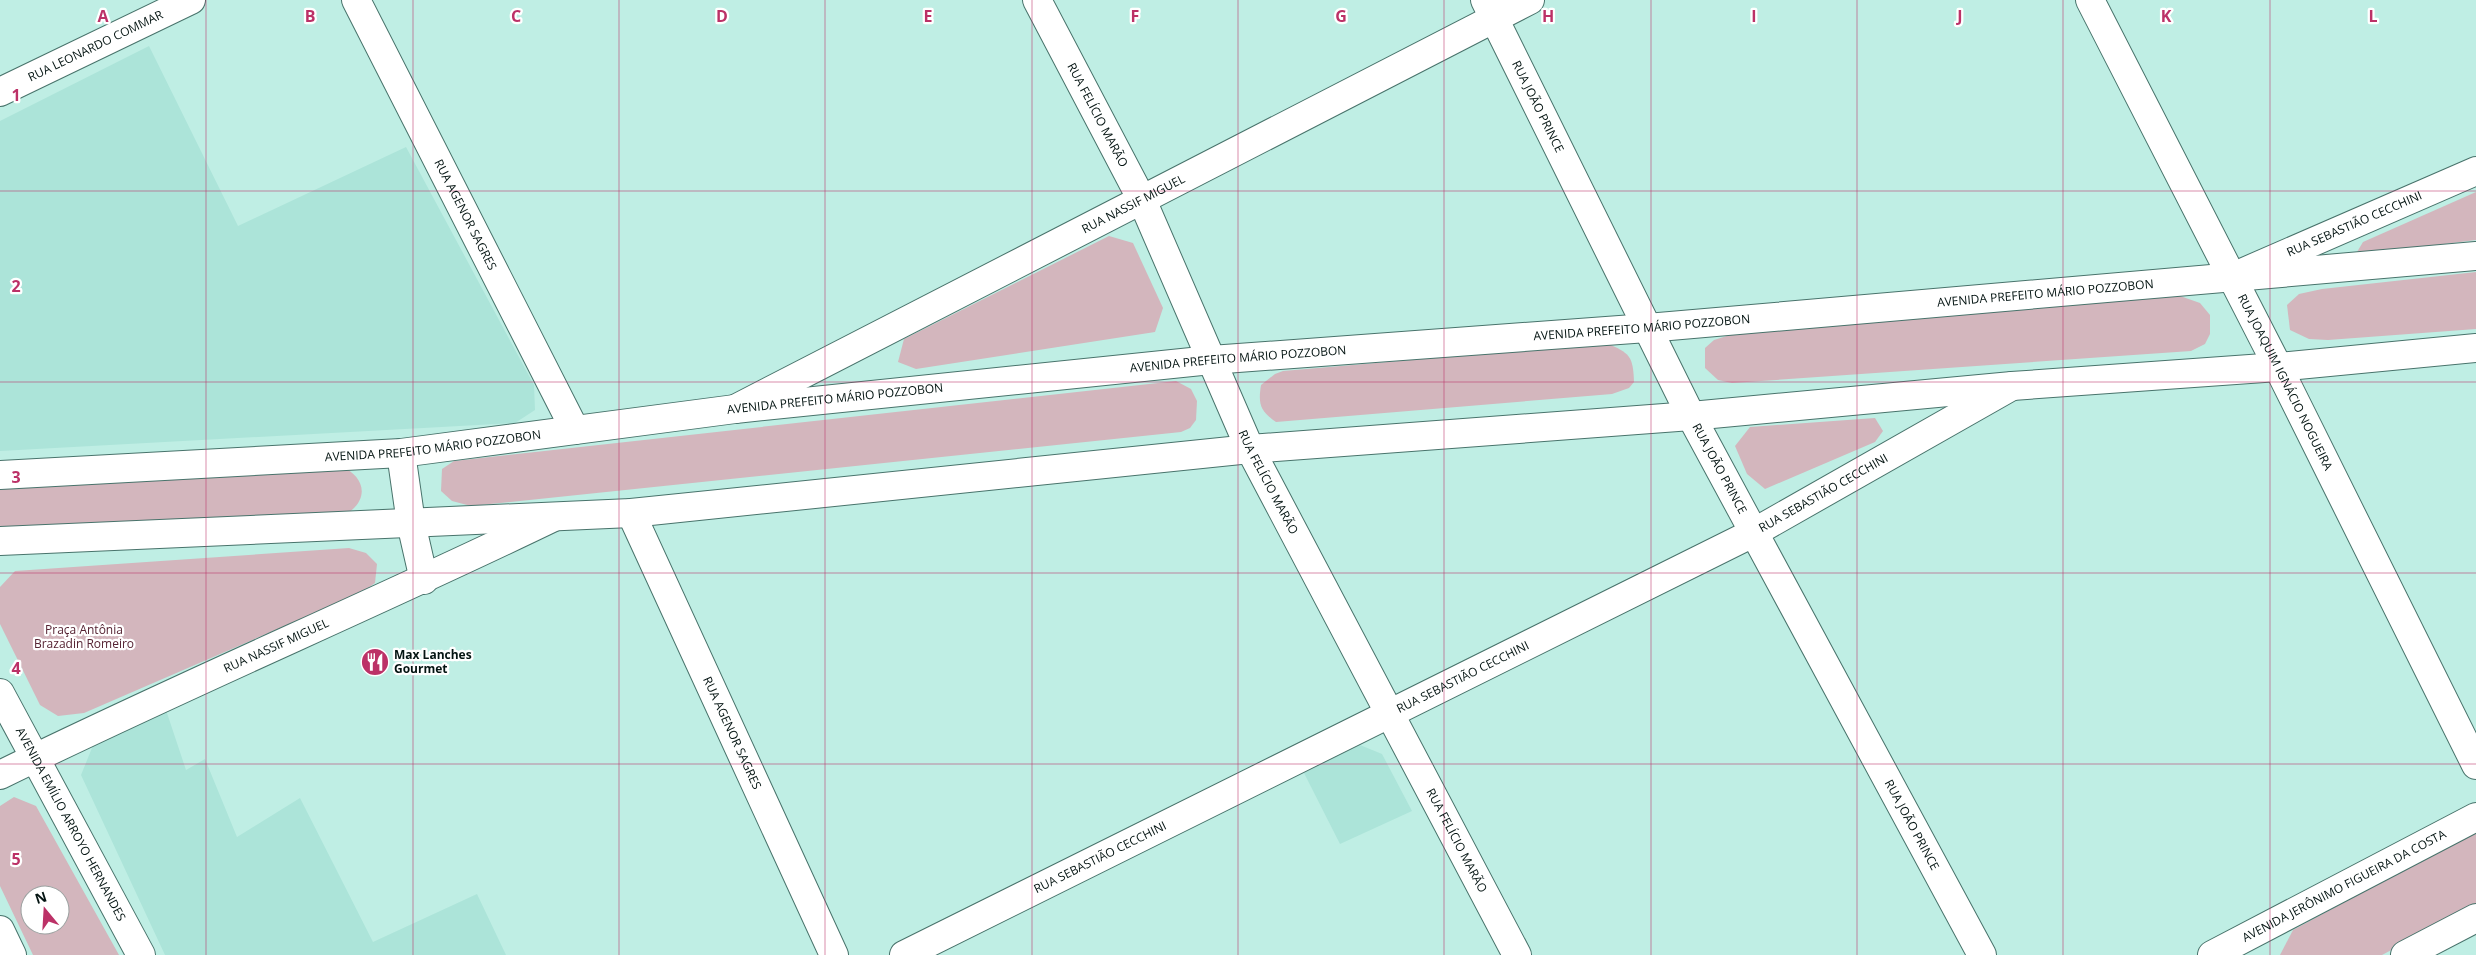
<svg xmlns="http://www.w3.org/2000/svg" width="2476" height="955" font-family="'Open Sans',sans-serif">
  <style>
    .built { fill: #ace4d9 }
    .green { fill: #d3b6bd; fill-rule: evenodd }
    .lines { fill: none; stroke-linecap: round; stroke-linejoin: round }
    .minor-casing { stroke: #48736b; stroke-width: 30 }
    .tertiary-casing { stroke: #48736b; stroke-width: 30 }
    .secondary-casing { stroke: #48736b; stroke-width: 30 }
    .minor { stroke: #fff; stroke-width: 28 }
    .tertiary { stroke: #fff; stroke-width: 28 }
    .secondary { stroke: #fff; stroke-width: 28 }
    .grid { fill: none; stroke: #bc3167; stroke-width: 1; stroke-opacity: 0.55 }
    .labels { text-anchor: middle; stroke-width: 4.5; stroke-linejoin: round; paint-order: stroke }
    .street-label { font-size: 12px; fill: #041412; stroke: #fff }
    .park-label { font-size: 12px; fill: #552232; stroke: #fff }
    .poi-label { font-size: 12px; font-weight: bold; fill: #041412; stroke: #fff; text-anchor: start }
    .grid-label { font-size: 16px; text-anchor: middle; font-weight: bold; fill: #bc3167; stroke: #fff; stroke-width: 4.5; stroke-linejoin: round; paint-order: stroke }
  </style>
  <rect width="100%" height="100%" fill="#bfeee4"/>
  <g class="built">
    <path d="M149,46L238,226L406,147L534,385L535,410L515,423L0,451V121Z"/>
    <path d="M166,710L186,770L205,759L237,837L300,798L373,942L477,894L506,955H165L81,775L94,743Z"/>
    <path d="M1360,745L1382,754L1412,811L1340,844L1304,773Z"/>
  </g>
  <g class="green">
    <path d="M2476,192V240L2374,253L2357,252L2363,242Z"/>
    <path d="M1109,236L1133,243L1163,308L1155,332L916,369L898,362L904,339Z"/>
    <path d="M2476,272V329L2328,340L2309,339L2290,330L2287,305L2299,294L2322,289Z"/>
    <path d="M2180,296L2200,303L2210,315V334L2205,344L2191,351L1732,383L1718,380L1705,368V348L1714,340L1733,334Z"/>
    <path d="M1606,343C1630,353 1633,356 1634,382L1629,388L1612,394L1276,422C1260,411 1258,404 1261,385L1275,374L1283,371Z"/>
    <path d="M1176,381L1191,389L1197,401L1196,420L1190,428L1181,432L471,506L452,501L441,491L442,469L454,461Z"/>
    <path d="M1875,418L1883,431L1875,442L1765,489L1747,474L1735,446L1750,427Z"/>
    <path d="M341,466C364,476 370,498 348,513L0,538V487Z"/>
    <path d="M349,548L366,553L377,564L375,583L361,593L84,713L58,716L40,705L0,624V587L15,571Z"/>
    <path d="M14,797L36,806L119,955H33L0,886V806ZM30,895H60V925H30Z"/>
    <path d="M2476,831V905L2382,955H2280L2293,930Z"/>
  </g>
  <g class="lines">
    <defs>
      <g id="minor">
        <path id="s1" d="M356,0L575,430"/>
        <path id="s2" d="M1037,0L1142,200L1250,449L1517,955"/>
        <path id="s3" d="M1485,0L1691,416L1982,955"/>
        <path id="s4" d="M2090,0L2278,367L2476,765"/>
        <path id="s5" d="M0,92L191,0"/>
        <path id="s6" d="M2237,275L2476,171"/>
        <path id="s7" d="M735,409L1530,0"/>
        <path id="s8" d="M631,513L834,955"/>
        <path id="s9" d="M0,775C183,685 370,606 554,517"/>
        <path id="s10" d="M904,955L1753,533L2012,386"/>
      </g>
      <g id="tertiary">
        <path d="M401,453L411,523L424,580"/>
        <path id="s11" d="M0,475L401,453L735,409L1211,360L1647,328L2476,256"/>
        <path d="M0,541L631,513L1250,449L1691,416L2012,386L2278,367L2476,348"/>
      </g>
      <g id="secondary">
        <path id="s12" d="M0,693L141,955"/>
        <path d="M0,930L12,955"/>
        <path id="s13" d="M2212,955L2476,817"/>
        <path d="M2405,955L2476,918"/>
      </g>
    </defs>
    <use href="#minor" class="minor-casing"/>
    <use href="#tertiary" class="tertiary-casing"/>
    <use href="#secondary" class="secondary-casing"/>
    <use href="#minor" class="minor"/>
    <use href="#tertiary" class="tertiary"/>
    <use href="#secondary" class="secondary"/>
  </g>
  <path class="grid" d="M206,0V955M413,0V955M619,0V955M825,0V955M1032,0V955M1238,0V955M1444,0V955M1651,0V955M1857,0V955M2063,0V955M2270,0V955M0,191H2476M0,382H2476M0,573H2476M0,764H2476"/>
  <defs>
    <symbol id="restaurant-disc" viewBox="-11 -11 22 22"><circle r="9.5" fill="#bc3167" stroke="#fff"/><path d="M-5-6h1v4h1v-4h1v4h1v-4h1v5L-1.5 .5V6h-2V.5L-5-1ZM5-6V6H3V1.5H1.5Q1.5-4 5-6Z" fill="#fff"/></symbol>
  </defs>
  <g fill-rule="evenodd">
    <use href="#restaurant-disc" x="359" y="646" width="32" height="32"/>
  </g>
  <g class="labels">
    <g class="street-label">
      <text dy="4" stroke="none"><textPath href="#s5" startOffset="106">RUA LEONARDO COMMAR</textPath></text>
      <text dy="4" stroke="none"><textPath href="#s3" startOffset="119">RUA JOÃO PRINCE</textPath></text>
      <text dy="4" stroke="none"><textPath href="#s2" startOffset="130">RUA FELÍCIO MARÃO</textPath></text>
      <text dy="4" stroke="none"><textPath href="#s7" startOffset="448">RUA NASSIF MIGUEL</textPath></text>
      <text dy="4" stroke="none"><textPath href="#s1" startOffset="241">RUA AGENOR SAGRES</textPath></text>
      <text dy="4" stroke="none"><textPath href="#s6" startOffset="128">RUA SEBASTIÃO CECCHINI</textPath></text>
      <text dy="4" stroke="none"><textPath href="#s11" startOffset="2054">AVENIDA PREFEITO MÁRIO POZZOBON</textPath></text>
      <text dy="4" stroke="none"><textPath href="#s11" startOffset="1649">AVENIDA PREFEITO MÁRIO POZZOBON</textPath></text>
      <text dy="4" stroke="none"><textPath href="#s11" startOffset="1244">AVENIDA PREFEITO MÁRIO POZZOBON</textPath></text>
      <text dy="4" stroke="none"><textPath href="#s4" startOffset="429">RUA JOAQUIM IGNÁCIO NOGUEIRA</textPath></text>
      <text dy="4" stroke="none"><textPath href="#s11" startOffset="839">AVENIDA PREFEITO MÁRIO POZZOBON</textPath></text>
      <text dy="4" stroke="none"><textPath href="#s11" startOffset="434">AVENIDA PREFEITO MÁRIO POZZOBON</textPath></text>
      <text dy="4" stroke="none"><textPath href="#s3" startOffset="524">RUA JOÃO PRINCE</textPath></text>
      <text dy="4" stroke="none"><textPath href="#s2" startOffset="535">RUA FELÍCIO MARÃO</textPath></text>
      <text dy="4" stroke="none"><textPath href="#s10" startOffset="1029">RUA SEBASTIÃO CECCHINI</textPath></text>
      <text dy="4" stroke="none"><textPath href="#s9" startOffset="305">RUA NASSIF MIGUEL</textPath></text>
      <text dy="4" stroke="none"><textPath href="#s10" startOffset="624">RUA SEBASTIÃO CECCHINI</textPath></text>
      <text dy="4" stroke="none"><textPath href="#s8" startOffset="242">RUA AGENOR SAGRES</textPath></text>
      <text dy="4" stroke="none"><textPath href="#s12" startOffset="149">AVENIDA EMÍLIO ARROYO HERNANDES</textPath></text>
      <text dy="4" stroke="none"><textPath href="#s3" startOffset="929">RUA JOÃO PRINCE</textPath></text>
      <text dy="4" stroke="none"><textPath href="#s2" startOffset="940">RUA FELÍCIO MARÃO</textPath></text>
      <text dy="4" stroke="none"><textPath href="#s10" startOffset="219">RUA SEBASTIÃO CECCHINI</textPath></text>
      <text dy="4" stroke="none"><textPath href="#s13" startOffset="149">AVENIDA JERÔNIMO FIGUEIRA DA COSTA</textPath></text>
    </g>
    <g class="park-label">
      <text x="84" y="634">Praça Antônia<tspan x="84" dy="14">Brazadin Romeiro</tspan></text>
    </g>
    <g class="poi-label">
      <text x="394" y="659">Max Lanches<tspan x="394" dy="14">Gourmet</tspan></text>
    </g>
  </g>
  <g class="grid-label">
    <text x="103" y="22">A</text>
    <text x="310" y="22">B</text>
    <text x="516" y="22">C</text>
    <text x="722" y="22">D</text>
    <text x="928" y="22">E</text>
    <text x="1135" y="22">F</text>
    <text x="1341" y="22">G</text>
    <text x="1548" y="22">H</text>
    <text x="1754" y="22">I</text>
    <text x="1960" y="22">J</text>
    <text x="2166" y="22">K</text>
    <text x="2373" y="22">L</text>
    <text x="16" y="101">1</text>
    <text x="16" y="292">2</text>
    <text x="16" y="483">3</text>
    <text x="16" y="674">4</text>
    <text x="16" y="865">5</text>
  </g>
  <g transform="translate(45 910) rotate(342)"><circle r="24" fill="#ffffff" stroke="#9ba1a0"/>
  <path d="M0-4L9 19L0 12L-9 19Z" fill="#bc3167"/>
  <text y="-8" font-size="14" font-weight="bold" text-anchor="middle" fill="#041412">N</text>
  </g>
</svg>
